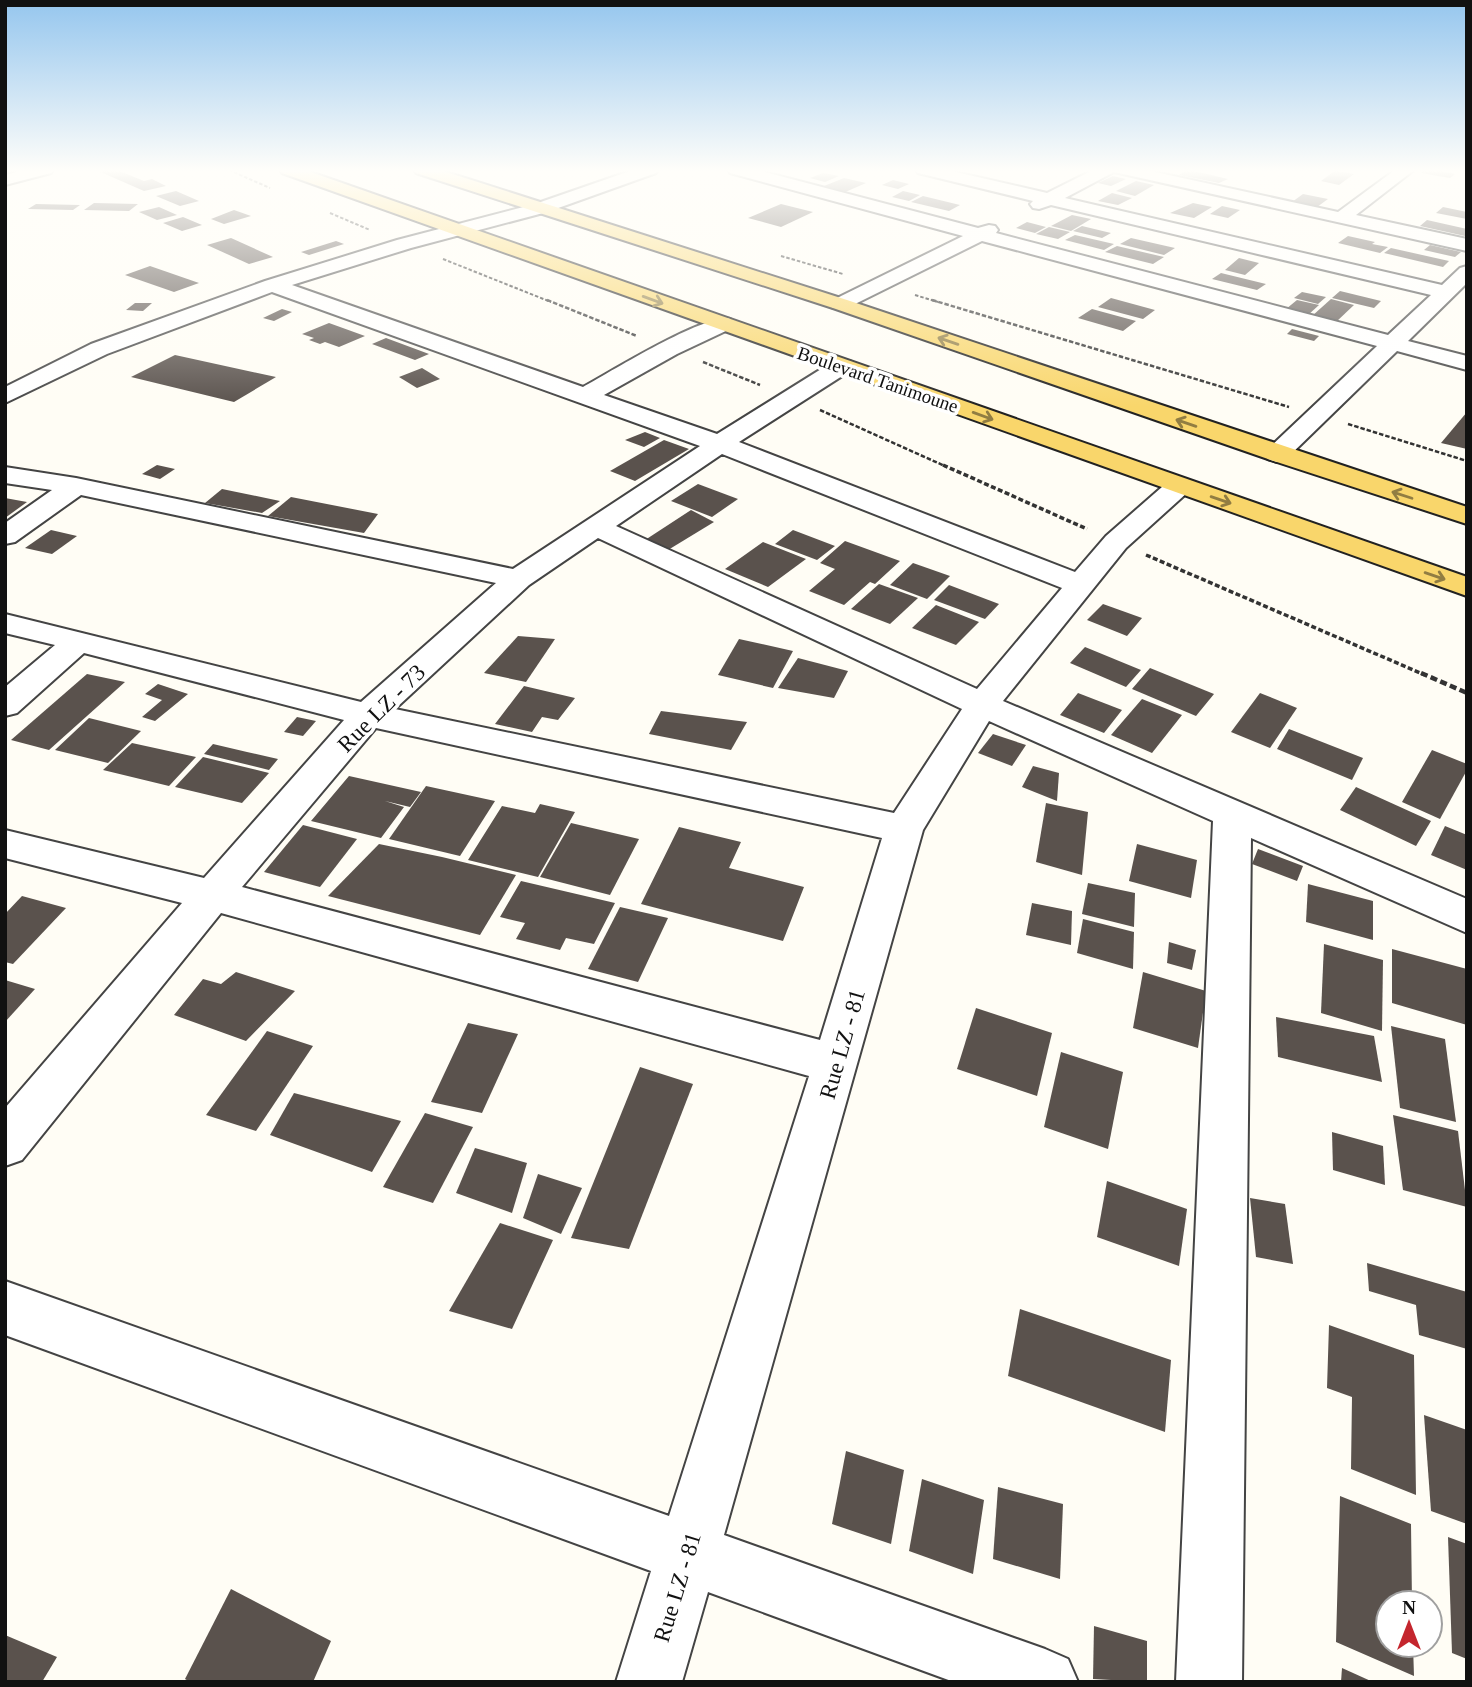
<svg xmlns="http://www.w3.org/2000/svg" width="1472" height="1687" font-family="Georgia,serif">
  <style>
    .building { fill: #5a524d }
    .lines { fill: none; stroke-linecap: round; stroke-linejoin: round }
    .street-casing { stroke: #444; stroke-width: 4 }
    .primary-casing { stroke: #222; stroke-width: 4 }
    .path-far3 { stroke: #333; stroke-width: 2; stroke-dasharray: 3.5 2; stroke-linecap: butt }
    .path-far2 { stroke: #333; stroke-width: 2.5; stroke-dasharray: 4.5 2; stroke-linecap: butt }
    .path-far1 { stroke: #333; stroke-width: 3.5; stroke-dasharray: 5 2.5; stroke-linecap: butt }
    .path { stroke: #333; stroke-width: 4.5; stroke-dasharray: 7 3.5; stroke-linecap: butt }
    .street { fill: #fff; fill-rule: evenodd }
    .primary { fill: #f9d66b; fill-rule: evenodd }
    .oneway { stroke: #917d42 }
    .labels { text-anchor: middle; stroke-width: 7; stroke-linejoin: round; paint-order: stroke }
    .far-street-label { font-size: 19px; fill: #111; stroke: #fff }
    .street-label { font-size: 23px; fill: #111; stroke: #fff }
  </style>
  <rect width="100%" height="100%" fill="#fffdf5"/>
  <g class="building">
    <path d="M96,170H117L144,181L152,179L166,186L144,191Z"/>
    <path d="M1187,170H1190L1228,179L1219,183L1179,175Z"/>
    <path d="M1336,170L1354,174L1339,185L1321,181Z"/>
    <path d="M1423,170H1437L1455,174L1450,178L1421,173Z"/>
    <path d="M823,173L839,176L825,182L810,178Z"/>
    <path d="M1113,176L1126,179L1111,186L1098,183Z"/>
    <path d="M844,178L866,183L843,193L824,186Z"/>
    <path d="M893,180L909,184L898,189L882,185Z"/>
    <path d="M1136,181L1154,185L1135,196L1116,191Z"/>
    <path d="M176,191L199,201L180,206L156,196Z"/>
    <path d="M903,191L920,195L909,201L892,197Z"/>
    <path d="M1112,193L1132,198L1118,205L1098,201Z"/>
    <path d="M1303,194L1328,199L1317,207L1292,202Z"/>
    <path d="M923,196L960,205L949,211L911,202Z"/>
    <path d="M94,203L138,204L129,211L84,210Z"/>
    <path d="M1193,203L1212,207L1194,218L1170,213Z"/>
    <path d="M36,204L80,205L73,210L28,209Z"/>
    <path d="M781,204L813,212L781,227L748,218Z"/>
    <path d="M1222,206L1240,210L1228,218L1210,214Z"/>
    <path d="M159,207L177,215L157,220L139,212Z"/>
    <path d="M1443,207L1467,212V219L1436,213Z"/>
    <path d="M234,210L251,216L224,224L211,219Z"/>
    <path d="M1072,215L1091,219L1071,231L1051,226Z"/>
    <path d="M183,217L202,225L182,231L163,223Z"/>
    <path d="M1427,220L1467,229V234L1465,236L1420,226Z"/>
    <path d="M1027,222L1046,227L1035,233L1016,228Z"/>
    <path d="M1082,226L1111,233L1102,238L1073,231Z"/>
    <path d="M1049,227L1070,232L1058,239L1036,234Z"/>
    <path d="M1075,235L1114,244L1104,250L1065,240Z"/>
    <path d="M1348,236L1375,242L1372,244L1388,247L1380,253L1338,243Z"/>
    <path d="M231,238L273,257L249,264L207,245Z"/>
    <path d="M1131,238L1175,248L1164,255L1120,244Z"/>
    <path d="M336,241L344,244L309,255L301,252Z"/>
    <path d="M1430,245L1461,252L1455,257L1424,250Z"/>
    <path d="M1117,246L1164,257L1153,264L1105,252Z"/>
    <path d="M1391,248L1449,261L1443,267L1384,253Z"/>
    <path d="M1239,258L1259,263L1245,275L1225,270Z"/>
    <path d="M150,266L199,283L174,292L125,275Z"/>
    <path d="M1221,273L1266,284L1257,290L1212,279Z"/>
    <path d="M1340,291L1381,301L1374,308L1332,298Z"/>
    <path d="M1302,292L1326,297L1318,304L1294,298Z"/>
    <path d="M1111,298L1155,310L1143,319L1098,307Z"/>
    <path d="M1331,299L1354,305L1336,322L1312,316Z"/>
    <path d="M1297,300L1319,305L1308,315L1286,309Z"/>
    <path d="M135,303H152L143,311L126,310Z"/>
    <path d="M282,309L292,312L274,321L263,318Z"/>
    <path d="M1092,309L1136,321L1123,331L1078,318Z"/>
    <path d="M329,323L365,336L339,347L325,342L320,344L309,340L314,338L302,334Z"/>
    <path d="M1292,329L1319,336L1314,341L1287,334Z"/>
    <path d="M386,338L429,354L415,360L372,344Z"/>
    <path d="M175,355L276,377L234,402L131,377Z"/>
    <path d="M422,368L440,379L417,388L399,377Z"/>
    <path d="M1467,412V449L1441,443Z"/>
    <path d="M645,432L660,438L644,447L625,440Z"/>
    <path d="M664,440L689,449L635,481L610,471Z"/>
    <path d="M157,465L175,469L160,479L142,474Z"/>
    <path d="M698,484L738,499L712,517L671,501Z"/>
    <path d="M222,489L280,501L262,513L205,503Z"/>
    <path d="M291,497L378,514L364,533L268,516Z"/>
    <path d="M5,498L27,502L5,518Z"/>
    <path d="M691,510L714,522L668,550L642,542Z"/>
    <path d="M51,530L77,536L52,554L25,548Z"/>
    <path d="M793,530L835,546L817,560L775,544Z"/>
    <path d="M845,541L900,561L875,584L870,582L844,605L809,591L835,569L820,563Z"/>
    <path d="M763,542L806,559L768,587L725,569Z"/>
    <path d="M913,563L950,576L927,599L890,585Z"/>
    <path d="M879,584L918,598L890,624L851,609Z"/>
    <path d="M949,585L999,604L985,619L934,600Z"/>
    <path d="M1103,604L1142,618L1127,636L1087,620Z"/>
    <path d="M936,605L979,622L956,645L912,628Z"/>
    <path d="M518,636L555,639L526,682L484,673Z"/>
    <path d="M739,639L793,651L773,688L718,675Z"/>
    <path d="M1085,647L1141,670L1126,687L1070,663Z"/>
    <path d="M798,658L848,671L834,698L778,688Z"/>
    <path d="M1150,668L1214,694L1196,716L1132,689Z"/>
    <path d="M87,674L125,682L49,750L11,740Z"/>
    <path d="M158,684L188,694L155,721L142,717L162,700L145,694Z"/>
    <path d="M524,686L575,698L558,720L542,717L532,732L495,724Z"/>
    <path d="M1078,693L1122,710L1104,733L1060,715Z"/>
    <path d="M1260,693L1297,708L1270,748L1231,732Z"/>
    <path d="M1142,699L1182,715L1152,753L1111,735Z"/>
    <path d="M661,711L747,722L731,750L649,734Z"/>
    <path d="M297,717L316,721L303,736L284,732Z"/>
    <path d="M89,718L141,731L108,763L55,750Z"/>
    <path d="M1289,729L1363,758L1352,780L1277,749Z"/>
    <path d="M993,734L1026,745L1012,766L978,753Z"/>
    <path d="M132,743L196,757L169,786L103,770Z"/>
    <path d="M213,744L247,752L278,759L269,770L204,754Z"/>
    <path d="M1432,750L1467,764V770L1440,819L1402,802Z"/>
    <path d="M203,757L269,773L242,803L175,787Z"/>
    <path d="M1033,766L1059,773L1057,801L1022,787Z"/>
    <path d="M349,776L421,792L410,807L385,801L404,807L381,838L311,821Z"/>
    <path d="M426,786L495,801L460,856L389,839Z"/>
    <path d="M1356,787L1431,821L1416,846L1340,810Z"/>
    <path d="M1046,803L1088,812L1082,875L1036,862Z"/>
    <path d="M540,804L575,812L538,877L468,860L502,806L535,813Z"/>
    <path d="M571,823L639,839L610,895L540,877Z"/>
    <path d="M303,825L357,839L320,887L264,872Z"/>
    <path d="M1445,826L1467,835V870L1431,855Z"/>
    <path d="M679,827L741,842L729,868L804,887L783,941L641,904Z"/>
    <path d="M379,844L442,857L516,875L480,935L328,896Z"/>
    <path d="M1137,844L1197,860L1191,898L1129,881Z"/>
    <path d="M1258,849L1303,866L1297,881L1252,864Z"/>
    <path d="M521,881L615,903L594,944L566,938L560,950L516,939L525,923L500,917Z"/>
    <path d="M1088,883L1135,893L1134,927L1082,914Z"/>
    <path d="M1308,884L1373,901V940L1306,922Z"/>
    <path d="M22,896L66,908L13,964L5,962V914Z"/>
    <path d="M1032,903L1072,911L1071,945L1026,935Z"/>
    <path d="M620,907L668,918L638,982L588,969Z"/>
    <path d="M1083,919L1134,932L1133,969L1077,953Z"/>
    <path d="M1169,942L1196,950L1192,970L1167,963Z"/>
    <path d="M1324,944L1383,960L1382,1031L1321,1013Z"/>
    <path d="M1392,949L1467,969V1025L1392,1003Z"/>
    <path d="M236,972L295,991L246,1041L174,1015L203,979L221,984Z"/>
    <path d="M1143,972L1206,991L1198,1048L1133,1028Z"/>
    <path d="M5,980L35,989L5,1022Z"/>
    <path d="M976,1008L1052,1033L1037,1096L957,1069Z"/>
    <path d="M1276,1017L1374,1036L1382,1082L1278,1057Z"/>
    <path d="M468,1023L518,1034L482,1113L431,1102Z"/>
    <path d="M1391,1026L1445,1039L1456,1122L1400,1108Z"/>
    <path d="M267,1031L313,1046L256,1131L206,1115Z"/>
    <path d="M1061,1052L1123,1072L1108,1149L1044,1127Z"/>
    <path d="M640,1067L693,1084L629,1249L571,1238Z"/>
    <path d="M294,1093L401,1121L372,1172L270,1135Z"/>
    <path d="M425,1113L473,1127L433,1203L383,1187Z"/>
    <path d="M1393,1115L1458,1131L1467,1207L1403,1190Z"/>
    <path d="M1332,1132L1383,1146L1385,1185L1333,1170Z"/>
    <path d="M475,1148L527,1163L512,1213L456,1193Z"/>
    <path d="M538,1174L582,1188L561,1234L523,1218Z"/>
    <path d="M1107,1181L1187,1209L1179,1266L1097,1237Z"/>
    <path d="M1250,1198L1285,1204L1293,1264L1256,1257Z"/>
    <path d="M500,1223L553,1240L512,1329L449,1311Z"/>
    <path d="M1367,1263L1467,1292V1349L1419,1335L1416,1305L1369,1291Z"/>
    <path d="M1020,1309L1171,1360L1165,1432L1008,1376Z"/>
    <path d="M1329,1325L1414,1355L1416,1495L1351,1469L1352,1397L1327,1388Z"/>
    <path d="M1424,1415L1467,1430V1524L1431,1511Z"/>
    <path d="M846,1451L904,1470L891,1544L832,1524Z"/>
    <path d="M922,1479L984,1500L973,1574L909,1551Z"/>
    <path d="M998,1487L1063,1504L1060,1579L993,1559Z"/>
    <path d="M1340,1496L1411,1524L1412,1603H1388V1645H1413L1414,1676L1336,1642Z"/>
    <path d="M1448,1537L1467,1544V1659L1452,1653Z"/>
    <path d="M231,1589L331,1641L313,1682H190L185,1679Z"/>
    <path d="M1094,1626L1147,1641V1682L1093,1679Z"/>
    <path d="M5,1635L57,1657L42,1682H5Z"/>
    <path d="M1342,1668L1373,1682H1341Z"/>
  </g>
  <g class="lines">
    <defs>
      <g id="street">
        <path d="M24,170H53L51,173L5,185V175Z"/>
        <path d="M633,170H658L656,173L547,212L411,248L292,285L583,387C609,373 705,313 730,319L733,324L730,329L677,354L604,395L717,434L834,361H850L853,366L850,371L739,442L1075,572L1106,536L1170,480L1179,478L1188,480L1192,486L1188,492L1126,548L1003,701L1467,899V933L1251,838L1242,1682H1176L1213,821L989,721L923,830L724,1535L1045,1649L1068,1659L1078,1682H954L708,1592L682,1682H616L651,1571L5,1335V1281L669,1516L809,1076L221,913L22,1160L5,1166V1108L182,903L5,858V830L204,878L344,720L84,653L17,713L5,716V687L55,645L5,633V614L361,702L496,583L81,495L15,542L5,544V523L52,490L5,483V467L76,478L513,569L700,446L272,292L107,354L5,403V387L91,344L265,281L397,240L535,204ZM722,454L1062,588L977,689L616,526ZM598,538L962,709L894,813L395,709L529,585ZM376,728L882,838L820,1040L242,887Z"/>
        <path d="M728,170H757L978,228L989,225L995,226L998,230L996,233L1388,335L1431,295L1051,205L1039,209L1033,208L1030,204L1033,201L918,173L916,170H947L1047,193L1093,170H1146L1338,212L1395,170H1414L1356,215L1467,239V251L1114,172L1065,198L1442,285L1460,268L1467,266V283L1408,341L1467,356V370L1397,351L1286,459L1277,462L1268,459L1264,454L1268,449L1377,346L982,241L847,308H833L830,304L833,300L963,236L730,173Z"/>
      </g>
      <g id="primary">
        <path d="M280,170H305L1467,577V596L282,173Z"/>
        <path d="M414,170H440L847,300L1467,507V524L1268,459L833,308L416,173Z"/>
      </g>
    </defs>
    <use href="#street" class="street-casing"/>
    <use href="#primary" class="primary-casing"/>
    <g class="path-far3">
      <path d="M229,170L270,188"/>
      <path d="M330,213L370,230"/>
      <path d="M781,256L843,274"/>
      <path d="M443,259L551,302"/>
      <path d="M915,295L938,302"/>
    </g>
    <g class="path-far2">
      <path d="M547,300L637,336"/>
      <path d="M932,300L1289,407"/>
      <path d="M703,362L760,385"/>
      <path d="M820,410L947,467"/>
      <path d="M1348,424L1467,461"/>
    </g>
    <g class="path-far1">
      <path d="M943,465L1087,529"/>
      <path d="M1146,555L1425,675"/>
    </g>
    <path class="path" d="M1421,673L1467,693"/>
    <use href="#street" class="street"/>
    <use href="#primary" class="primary"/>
  </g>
  <defs><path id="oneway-shaft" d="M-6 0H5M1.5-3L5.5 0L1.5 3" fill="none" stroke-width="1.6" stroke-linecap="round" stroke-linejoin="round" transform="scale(1.75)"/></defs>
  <g class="oneway">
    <use href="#oneway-shaft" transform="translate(653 300) rotate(20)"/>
    <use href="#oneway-shaft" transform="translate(948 341) rotate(-161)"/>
    <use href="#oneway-shaft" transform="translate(983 416) rotate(20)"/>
    <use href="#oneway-shaft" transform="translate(1186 423) rotate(-161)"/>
    <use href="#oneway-shaft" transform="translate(1402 495) rotate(-162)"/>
    <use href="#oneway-shaft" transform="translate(1221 500) rotate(19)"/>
    <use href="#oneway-shaft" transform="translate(1435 576) rotate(19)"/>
  </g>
  <linearGradient id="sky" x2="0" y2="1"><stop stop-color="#95c6ee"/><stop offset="0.42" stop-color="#fffefa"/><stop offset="1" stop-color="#fffefa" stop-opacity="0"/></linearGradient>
  <rect width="1472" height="407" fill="url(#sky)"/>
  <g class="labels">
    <g class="far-street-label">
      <text transform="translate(878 379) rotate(19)" y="7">Boulevard Tanimoune</text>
    </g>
    <g class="street-label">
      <text transform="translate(381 708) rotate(-45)" y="8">Rue LZ - 73</text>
      <text transform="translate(842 1044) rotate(-74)" y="8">Rue LZ - 81</text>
      <text transform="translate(677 1587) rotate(-73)" y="8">Rue LZ - 81</text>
    </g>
  </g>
  <rect width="1472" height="1687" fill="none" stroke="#111111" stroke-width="14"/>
  <g transform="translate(1409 1624)"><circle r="33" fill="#ffffff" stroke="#a0a0a0" stroke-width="2"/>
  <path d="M0-5L12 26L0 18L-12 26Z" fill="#c4262e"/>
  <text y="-10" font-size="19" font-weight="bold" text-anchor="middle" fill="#111111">N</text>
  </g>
</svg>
